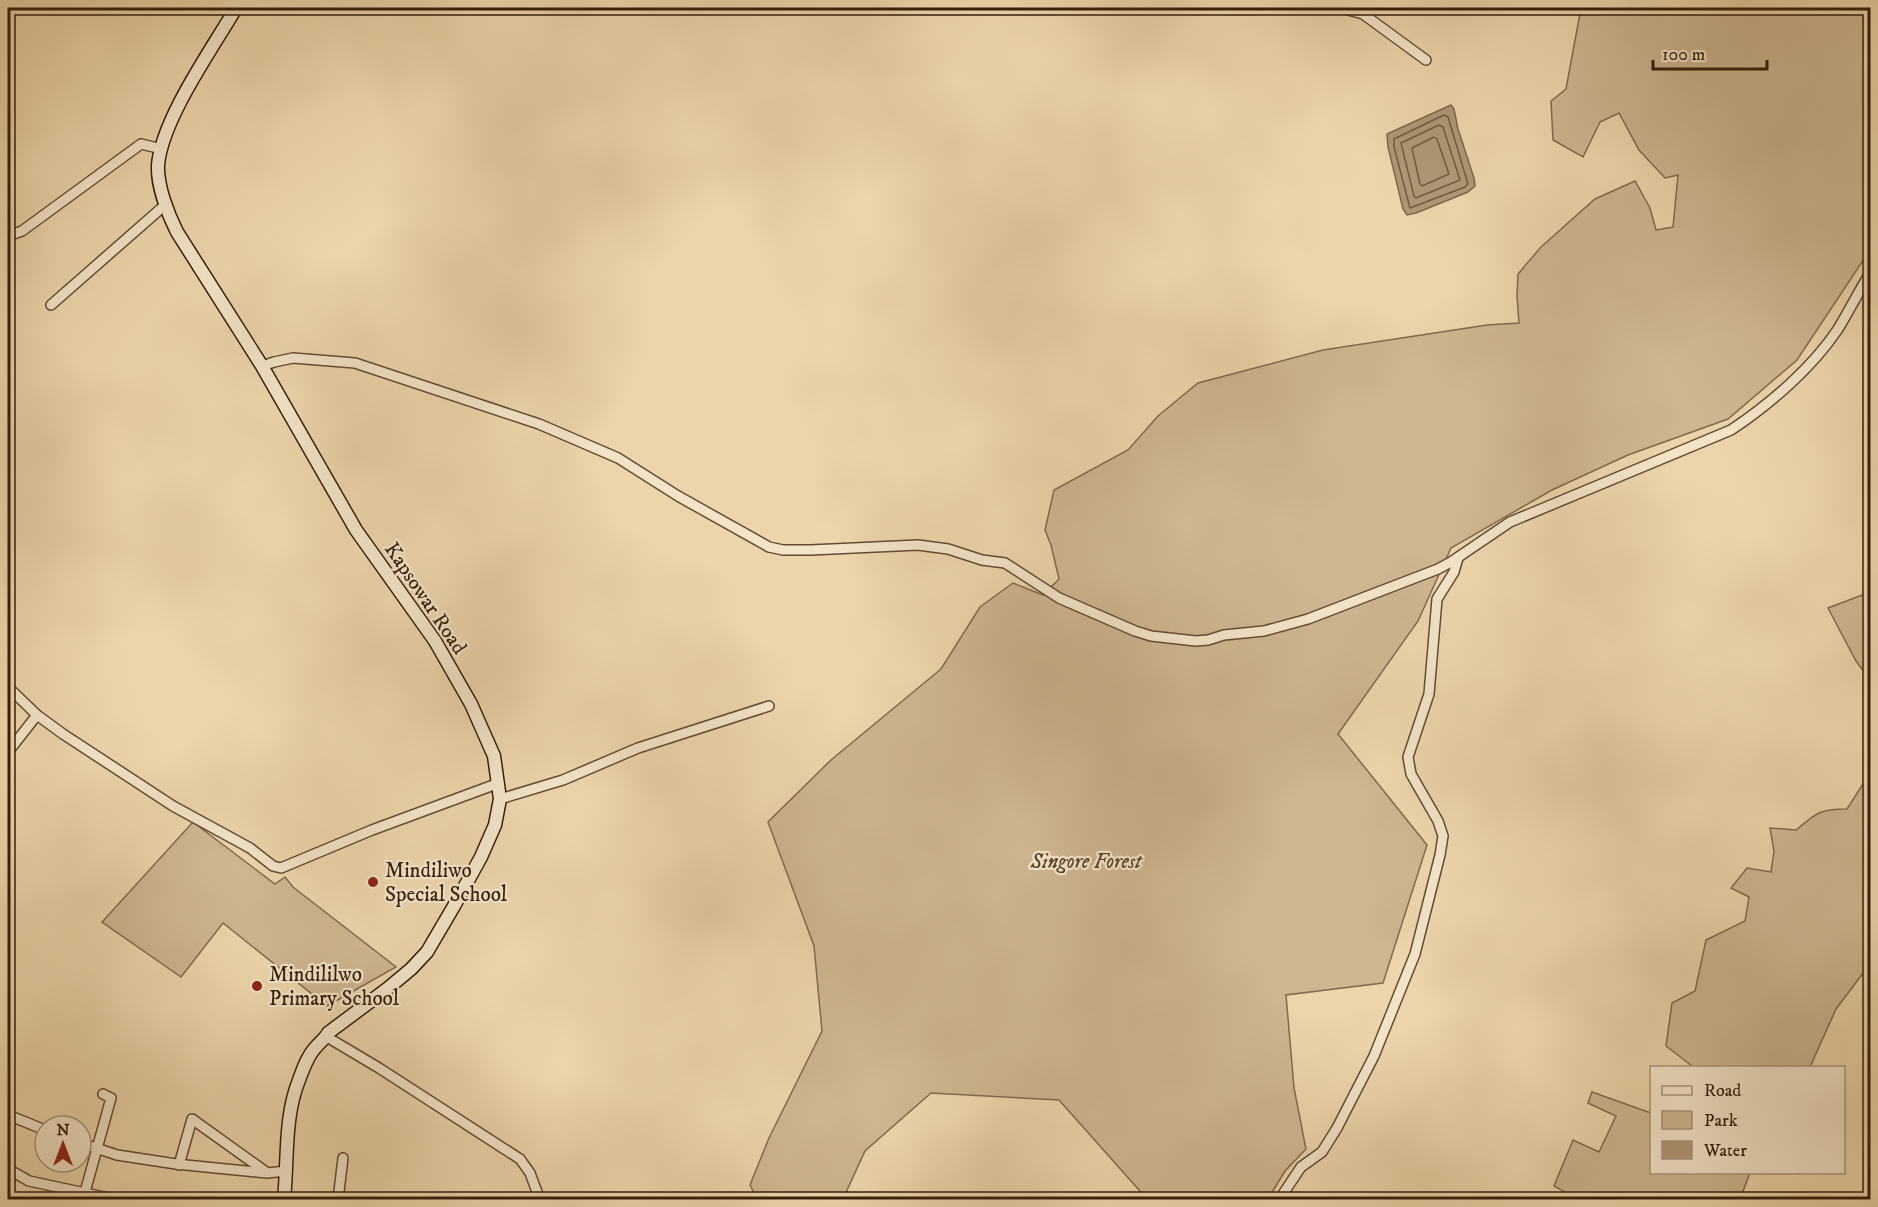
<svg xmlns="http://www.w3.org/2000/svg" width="1878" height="1207" font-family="'IM FELL DW Pica',serif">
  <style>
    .green { fill: #cdb690; stroke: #816a4e; stroke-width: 1.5 }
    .water { fill: #ae9775; stroke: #7e674b; stroke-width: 1.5 }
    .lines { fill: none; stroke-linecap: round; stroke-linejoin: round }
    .shore { stroke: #725a40; stroke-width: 1.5 }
    .street-casing { stroke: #634c33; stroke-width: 12 }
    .secondary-casing { stroke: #351e0b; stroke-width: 15 }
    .street { stroke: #f3e4c8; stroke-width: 9 }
    .secondary { stroke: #f3e4c8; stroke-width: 12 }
    .poi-dot { fill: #8f2418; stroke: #f3e4c8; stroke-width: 2 }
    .labels { text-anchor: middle; stroke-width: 4.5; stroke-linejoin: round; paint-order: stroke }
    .street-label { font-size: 21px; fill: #351e0b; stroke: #f3e4c8 }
    .park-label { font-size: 21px; font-style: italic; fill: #5b442c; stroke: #f3e4c8 }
    .poi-label { font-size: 21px; fill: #351e0b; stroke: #f3e4c8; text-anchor: start }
  </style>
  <rect width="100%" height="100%" fill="#ecd5ab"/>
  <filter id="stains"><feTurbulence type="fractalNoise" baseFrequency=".00333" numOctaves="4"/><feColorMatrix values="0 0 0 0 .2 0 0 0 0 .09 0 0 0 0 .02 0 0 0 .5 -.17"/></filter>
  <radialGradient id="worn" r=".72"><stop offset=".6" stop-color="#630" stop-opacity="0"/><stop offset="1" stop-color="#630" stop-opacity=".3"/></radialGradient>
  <g class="green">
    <path d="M1581,8H1870V250L1797,360L1728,419L1628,455L1552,490L1451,548L1418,621L1338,734L1427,845L1383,983L1286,995L1294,1088L1306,1149L1285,1171L1268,1199H1147L1059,1100L931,1093L865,1151L843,1199H757L750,1185L769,1138L822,1031L814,946L768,822L831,760L941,669L980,607L1013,583L1043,595L1059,579L1051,545L1045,530L1054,490L1128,450L1158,416L1198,383L1323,350L1487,325L1519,323L1517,296L1518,274L1541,247L1595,199L1635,181L1650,208L1656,230L1673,227L1678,175L1665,178L1639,150L1619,113L1600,122L1583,157L1553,140L1551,101L1566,89Z"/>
    <path d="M1870,592V680L1856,661L1828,608Z"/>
    <path d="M1870,748V964L1836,1009L1810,1067H1692V1066L1666,1046L1672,1003L1695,991L1706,940L1745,921L1749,897L1731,888L1747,868L1771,872L1774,851L1770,828L1796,830C1817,813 1819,809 1847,809L1863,784Z"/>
    <path d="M193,822L275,884L285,877L293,887L396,967L327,1006L223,923L181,977L102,922Z"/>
    <path d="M1592,1092L1651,1113L1652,1172L1750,1173L1740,1199H1577L1554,1186L1573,1140L1599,1152L1616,1116L1588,1103Z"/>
  </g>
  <path class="water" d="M1451,105L1454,109L1458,129L1474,178L1475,186L1468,192L1416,213L1407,215L1403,209L1388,147L1387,134Z"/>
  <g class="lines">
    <g class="shore">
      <path d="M1444,115L1448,117L1468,184L1465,187L1410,208L1394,147V139Z"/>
      <path d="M1439,125L1443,127L1460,180L1416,198L1414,196L1401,143Z"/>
      <path d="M1434,137L1437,139L1449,174L1422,186L1420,184L1412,148Z"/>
    </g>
    <defs>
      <g id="street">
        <path d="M1341,8L1363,14L1426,60"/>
        <path d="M8,236L22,231L141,144L162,149"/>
        <path d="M51,305L165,205"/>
        <path d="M262,366L274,362L293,358L355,363L539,424L618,458L678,496L769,547L783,550H811L918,545L948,549L982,560L1005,563L1059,598L1135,631L1151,636L1196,641L1208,640L1224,635L1264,631L1308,619L1438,569L1451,562L1510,522L1731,430C1770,404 1812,368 1838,329C1849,311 1859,291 1870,273"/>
        <path d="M8,687L37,715L63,734L173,806L250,848L273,866L281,868L372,830L499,783"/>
        <path d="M8,752L37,715"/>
        <path d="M500,799L563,780L638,748L769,706"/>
        <path d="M327,1037L379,1068L520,1159L530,1173L540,1200"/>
        <path d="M8,1115L45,1130"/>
        <path d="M81,1143L117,1155L176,1164L267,1173L287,1171"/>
        <path d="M179,1165L192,1119L266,1172"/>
        <path d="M8,1169L29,1181L118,1200"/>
        <path d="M85,1192L111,1098L103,1094"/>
        <path d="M338,1200L343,1158"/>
        <path d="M1279,1200L1301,1167L1322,1152L1337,1128L1374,1056L1415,954L1440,855L1443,836L1438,821L1411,774L1408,757L1429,694L1437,599L1454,572L1458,558"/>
      </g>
      <path id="secondary" d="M236,8C212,49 162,119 158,165C157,186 168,214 177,232L262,366L356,530L435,641L471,704L494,756L500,799L495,825L481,857L454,906L427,952L411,969L387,989L328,1033C325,1039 320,1042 316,1047C308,1055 303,1069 299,1080C284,1117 288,1160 284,1200"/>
    </defs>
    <use href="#street" class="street-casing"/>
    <use href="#secondary" class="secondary-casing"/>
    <use href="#street" class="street"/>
    <use href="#secondary" class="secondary"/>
  </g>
  <g class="poi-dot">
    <circle cx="373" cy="882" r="6"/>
    <circle cx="257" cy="986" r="6"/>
  </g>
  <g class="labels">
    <g class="street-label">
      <text transform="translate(426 598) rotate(56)" y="7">Kapsowar Road</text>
    </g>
    <g class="park-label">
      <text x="1086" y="868">Singore Forest</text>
    </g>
    <g class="poi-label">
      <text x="385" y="877">Mindiliwo<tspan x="385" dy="24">Special School</tspan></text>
      <text x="269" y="981">Mindililwo<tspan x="269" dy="24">Primary School</tspan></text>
    </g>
  </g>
  <rect width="1878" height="1207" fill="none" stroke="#ecd5ab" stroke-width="30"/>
  <rect x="9" y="9" width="1860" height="1189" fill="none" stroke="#351e0b" stroke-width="3"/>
  <rect x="15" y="15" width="1848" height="1177" fill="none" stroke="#351e0b" stroke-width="1.5"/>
  <rect x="1650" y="1066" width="195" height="108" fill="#f3e4c8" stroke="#a7957c" stroke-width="1.5"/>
  <rect x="1662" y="1086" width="30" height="9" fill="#f3e4c8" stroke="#a7957c" stroke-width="1.5"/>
  <text x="1704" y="1096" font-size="18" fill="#351e0b">Road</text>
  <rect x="1662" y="1111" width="30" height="18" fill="#cdb690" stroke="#a7957c" stroke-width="1.5"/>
  <text x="1704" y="1126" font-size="18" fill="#351e0b">Park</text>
  <rect x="1662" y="1141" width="30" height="18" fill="#ae9775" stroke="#a7957c" stroke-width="1.5"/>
  <text x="1704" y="1156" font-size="18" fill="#351e0b">Water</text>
  <g transform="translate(63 1144)"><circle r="28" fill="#f3e4c8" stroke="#a7957c" stroke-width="1.5"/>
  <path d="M0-4.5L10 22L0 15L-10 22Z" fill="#8f2418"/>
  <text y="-9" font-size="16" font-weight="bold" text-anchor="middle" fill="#351e0b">N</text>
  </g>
  <path d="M1653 60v9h114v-9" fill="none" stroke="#351e0b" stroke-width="3"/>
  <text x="1662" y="60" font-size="18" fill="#351e0b" stroke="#f3e4c8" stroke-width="4.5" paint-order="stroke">100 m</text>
  <rect width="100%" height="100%" filter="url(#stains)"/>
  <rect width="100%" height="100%" fill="url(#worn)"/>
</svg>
